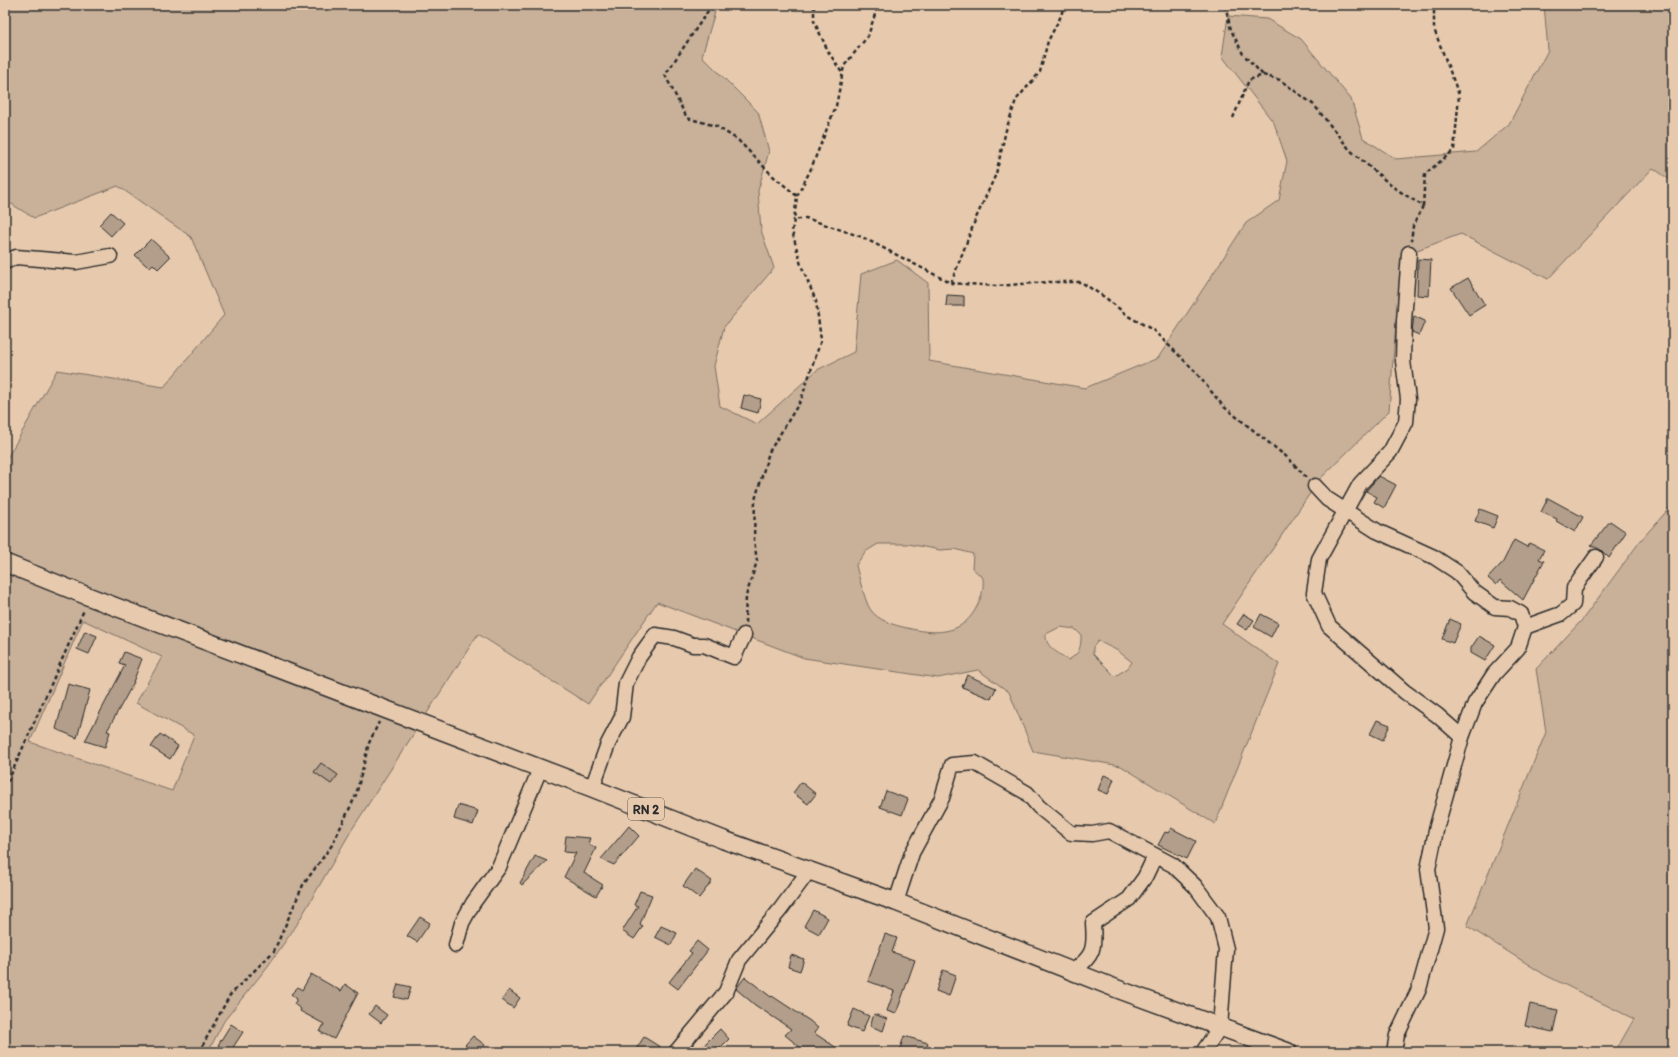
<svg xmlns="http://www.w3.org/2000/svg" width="1678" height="1057" font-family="Itim,sans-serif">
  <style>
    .green { fill: #c8b099; stroke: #7a6e62; fill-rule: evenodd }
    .building { fill: #b29e8a; stroke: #2b2b2b }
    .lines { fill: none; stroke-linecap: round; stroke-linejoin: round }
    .minor-casing { stroke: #2b2b2b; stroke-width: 17 }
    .major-casing { stroke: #2b2b2b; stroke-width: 20 }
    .path { stroke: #2b2b2b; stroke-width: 2.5; stroke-dasharray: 4 3; stroke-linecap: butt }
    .minor { stroke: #e7caae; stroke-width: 14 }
    .major { stroke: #e7caae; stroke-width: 17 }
    .labels { text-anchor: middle; stroke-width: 4; stroke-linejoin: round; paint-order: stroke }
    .shield { fill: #e7caae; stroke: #635b52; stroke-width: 1 }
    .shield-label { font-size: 13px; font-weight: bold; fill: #2b2b2b }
  </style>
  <rect width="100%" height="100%" fill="#e7caae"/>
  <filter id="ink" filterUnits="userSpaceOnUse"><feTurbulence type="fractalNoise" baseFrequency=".025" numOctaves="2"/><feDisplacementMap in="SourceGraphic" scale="8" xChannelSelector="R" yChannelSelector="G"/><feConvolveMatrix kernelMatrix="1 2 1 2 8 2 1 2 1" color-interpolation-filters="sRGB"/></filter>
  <g filter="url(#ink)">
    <g class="green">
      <path d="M5,5H717L702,56L758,112L769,151L758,191L761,230L774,268L724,327L714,366L720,406L757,424L817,370L854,352L861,274L897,260L928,283L929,361L1085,388L1158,358L1246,223L1279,200L1287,161L1274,123L1222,56L1228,16L1267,19L1301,39L1351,99L1363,138L1396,159L1476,152L1509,124L1548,50L1544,5H1673V182L1653,168L1548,279L1461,234L1409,253L1400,273L1389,411L1319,480L1222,624L1279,664L1215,824L1121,766L1033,751L1009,692L978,670L938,678L804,658L657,602L588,704L478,634L351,831L296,926L268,966L224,1021L208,1052H5V462L57,370L164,387L224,315L191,237L118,186L34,218L5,200ZM878,544H908L940,550L955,549L973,554L972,568L983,578C984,591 981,599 975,610C960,636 933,634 907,628C894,625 878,621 870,609C865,601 858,574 856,565L865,552ZM83,620L162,657L136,703L194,735L172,791L30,742ZM1060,627L1075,629L1081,635C1081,647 1080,654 1068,660C1058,652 1045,648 1046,634ZM1098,641L1118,651L1132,662L1128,668L1115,676L1093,654V647Z"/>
      <path d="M1673,504V1052H1615L1634,1019L1545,975L1467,926L1546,732L1536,669L1582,620L1641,540Z"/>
    </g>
    <g class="building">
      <path d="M111,212L123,223L111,236L99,225Z"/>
      <path d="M151,239L170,257L158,269L153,264L149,268L135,255Z"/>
      <path d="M1418,259L1431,260L1429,296L1417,295Z"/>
      <path d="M1468,278L1485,305L1469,315L1451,288Z"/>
      <path d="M947,295L964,296V306H946Z"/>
      <path d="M1414,316L1425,321L1419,335L1412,332Z"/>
      <path d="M744,395L761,399L758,413L741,408Z"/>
      <path d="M1379,476L1396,485L1384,508L1374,502L1377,497L1366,491Z"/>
      <path d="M1548,498L1583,517L1575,532L1556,521L1557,519L1541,512Z"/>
      <path d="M1480,509L1498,516L1493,528L1475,521Z"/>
      <path d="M1610,521L1626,532L1609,558L1601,550L1591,545Z"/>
      <path d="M1514,540L1527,547L1529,543L1544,550L1539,559L1544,561L1523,600L1500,580L1496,585L1488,578L1503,562Z"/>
      <path d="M1244,614L1254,620L1247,630L1237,624Z"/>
      <path d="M1261,614L1278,623L1271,637L1254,627Z"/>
      <path d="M1450,619L1461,624L1453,643L1442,639Z"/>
      <path d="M85,631L97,636L89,654L77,649Z"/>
      <path d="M1479,636L1495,645L1485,661L1471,653V648Z"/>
      <path d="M124,652L142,659L133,682H134L107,731L110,732L105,747L85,741L125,665L119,663Z"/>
      <path d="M967,675L996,688L991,699L962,687Z"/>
      <path d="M68,684L90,690L77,738L56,729Z"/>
      <path d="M1377,720L1390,725L1383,740L1370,734Z"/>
      <path d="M160,734L178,746L170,759L151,747Z"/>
      <path d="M321,763L338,775L331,784L314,772Z"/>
      <path d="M1104,775L1114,779L1108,794L1098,790Z"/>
      <path d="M801,782L816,794L808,804L793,793Z"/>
      <path d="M886,791L908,799L902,815L880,807Z"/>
      <path d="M458,805L478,811L473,825L454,819Z"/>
      <path d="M629,826L639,836L614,865L601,859Z"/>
      <path d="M1171,828L1196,841L1187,859L1158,845L1165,832L1168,833Z"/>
      <path d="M566,836L590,838L588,844L596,848L584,873L603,885L596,896L564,877L576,853L564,852Z"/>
      <path d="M535,856L547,861L522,885L520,883Z"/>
      <path d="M695,869L712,881L699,898L683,886Z"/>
      <path d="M640,891L652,895L640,924L643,926L634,939L622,931L638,906L634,905Z"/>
      <path d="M813,910L828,918L819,934L804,926Z"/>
      <path d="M420,917L430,923L417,942L407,936Z"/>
      <path d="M661,926L677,933L671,945L655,937Z"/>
      <path d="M885,934L897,938L892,952L915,960L896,1014L887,1011L894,991L868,981Z"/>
      <path d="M697,941L708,950L678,989L669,982L692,953L689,951Z"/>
      <path d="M791,955L804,959L800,971L788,967Z"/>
      <path d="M943,970L956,975L949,996L936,991Z"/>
      <path d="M311,974L341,991L345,984L358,993L334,1039L320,1032L324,1024L300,1011L301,1009L294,1004L297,999L291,994L298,987L302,990Z"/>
      <path d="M745,977L771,997L772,996L810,1021L818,1028L814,1033L843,1052H806L785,1035L791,1029L755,1005L736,989Z"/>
      <path d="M398,984L411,987L407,1000L394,997Z"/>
      <path d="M509,990L520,998L513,1008L502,1000Z"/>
      <path d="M1530,1004L1558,1010L1553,1032L1525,1026Z"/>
      <path d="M375,1006L387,1015L381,1023L369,1014Z"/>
      <path d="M854,1009L869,1016L862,1032L847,1026Z"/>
      <path d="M874,1014L887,1019L883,1031L870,1026Z"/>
      <path d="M231,1024L243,1032L230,1052H229L218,1045Z"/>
      <path d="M720,1029L729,1039L716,1052H697Z"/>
      <path d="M473,1036L485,1045L480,1052H474L465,1045Z"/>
      <path d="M904,1036L928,1043L925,1052H899Z"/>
      <path d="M644,1037L668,1052H634Z"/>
    </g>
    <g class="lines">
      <defs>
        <g id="minor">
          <path d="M1409,253L1404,321L1403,361L1408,399L1406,422L1390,452L1360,484L1319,559L1314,593L1329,626L1405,692L1437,715L1462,737"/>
          <path d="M5,262L16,257L76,262L110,256"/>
          <path d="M1315,486L1327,499L1377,531L1434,557L1457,572L1474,592L1495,607L1510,608L1521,614L1525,627L1518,648L1494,674L1475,703L1462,737L1437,826L1428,869L1436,928L1419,989L1397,1035L1394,1052"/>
          <path d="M1525,627L1561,614L1573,604L1574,588L1596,557"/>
          <path d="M592,788L608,744L622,717L626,683L639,657L655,635L674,638L693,645H704L734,657L744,635"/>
          <path d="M896,902L912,853L942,798L952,765L975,763L1027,793L1039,807L1071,833L1092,834L1109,831L1173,865L1195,886L1218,917L1226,949L1220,1027L1203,1052"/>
          <path d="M456,945L462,923L473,903L499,867L540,769"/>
          <path d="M1073,971C1094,956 1095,948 1093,923L1129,899L1145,877L1155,856"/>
          <path d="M676,1052L726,992L739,960L780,910L808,872"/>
        </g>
        <path id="major" d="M5,563L90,597L592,788L724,840L896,902L1120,990L1288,1052"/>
      </defs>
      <use href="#minor" class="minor-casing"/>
      <use href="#major" class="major-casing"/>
      <g class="path">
        <path d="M712,5L665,75L687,118L716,126L738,140L773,176L797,196L794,220"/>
        <path d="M814,5V21L828,51L842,73"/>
        <path d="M1225,5L1231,30L1243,54L1263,75"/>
        <path d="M1233,118L1249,80L1263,75L1280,80L1314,105L1350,150L1393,187L1423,206L1413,226L1411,241"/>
        <path d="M797,196L810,171L836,106L844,66L868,36L878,5"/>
        <path d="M1423,206L1425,174L1454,150L1459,95L1434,29V5"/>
        <path d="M951,283L976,218L996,174L1006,130L1016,100L1040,72L1048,41L1061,16L1064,5"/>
        <path d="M745,623L746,596L757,561L754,540L755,500L769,452L801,400L821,340L816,301L801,265L792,231L794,220L806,218L862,237L951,283L997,286L1047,282H1081L1106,298L1128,316L1153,330L1193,369L1223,406L1288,458L1306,477"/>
        <path d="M5,788L84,610"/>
        <path d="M199,1052L230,995L274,951L303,885L332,845L356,795L369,743L379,722"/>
      </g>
      <use href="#minor" class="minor"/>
      <use href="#major" class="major"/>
    </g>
  </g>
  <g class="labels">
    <rect class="shield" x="628" y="798" width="36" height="22" rx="3"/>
    <g class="shield-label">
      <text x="646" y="814">RN 2</text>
    </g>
  </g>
  <rect width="1678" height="1057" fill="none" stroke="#e7caae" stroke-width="20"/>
  <rect x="10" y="10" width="1658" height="1037" fill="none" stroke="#2b2b2b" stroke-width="1.5" filter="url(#ink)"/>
</svg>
